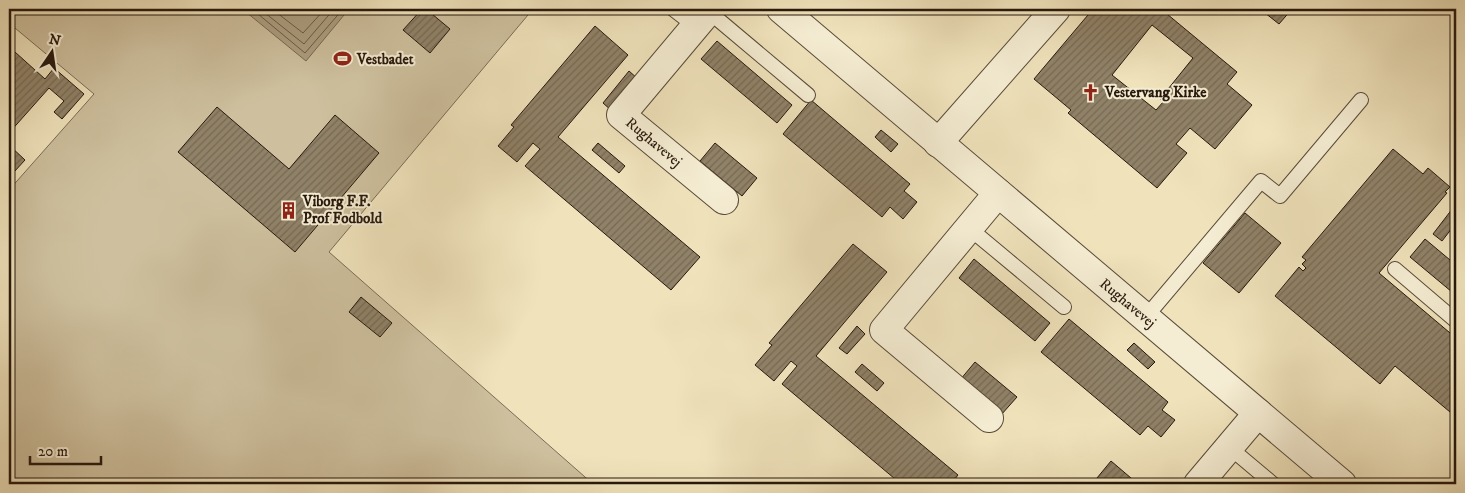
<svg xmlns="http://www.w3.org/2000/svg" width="1465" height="493" font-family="'IM FELL DW Pica',serif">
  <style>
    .park { fill: #cec09e; stroke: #7a6c56 }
    .water { fill: #ac9e80; stroke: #776852 }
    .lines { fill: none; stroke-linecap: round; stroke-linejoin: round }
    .shore { stroke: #6a5b46; stroke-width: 1 }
    .building { fill: url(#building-hatch); stroke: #27180d; fill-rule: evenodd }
    .lane-casing { stroke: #594b39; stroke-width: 16 }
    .street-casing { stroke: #594b39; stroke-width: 30 }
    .lane { stroke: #f5edd3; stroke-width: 14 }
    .street { stroke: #f5edd3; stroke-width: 28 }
    .labels { text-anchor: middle; stroke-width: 4; stroke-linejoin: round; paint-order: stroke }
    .poi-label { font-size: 15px; font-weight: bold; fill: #27180d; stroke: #f5edd3; text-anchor: start }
    .street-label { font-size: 15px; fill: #27180d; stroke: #f5edd3 }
  </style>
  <defs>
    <pattern id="building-hatch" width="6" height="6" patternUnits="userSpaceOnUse" patternTransform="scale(1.25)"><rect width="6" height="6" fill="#908268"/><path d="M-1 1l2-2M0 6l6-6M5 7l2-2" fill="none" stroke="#766954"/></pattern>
  </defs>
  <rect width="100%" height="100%" fill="#f0e3bc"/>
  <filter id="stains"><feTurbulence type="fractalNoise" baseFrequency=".004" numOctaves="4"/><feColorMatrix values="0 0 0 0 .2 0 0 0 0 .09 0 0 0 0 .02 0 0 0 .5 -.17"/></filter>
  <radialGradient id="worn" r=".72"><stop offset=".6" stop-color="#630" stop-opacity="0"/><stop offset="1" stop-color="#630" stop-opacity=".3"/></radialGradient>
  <path class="park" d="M9,9H533L329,252L593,484H9V190L94,94L9,23Z"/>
  <path class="water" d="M249,9H349L306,61L246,12Z"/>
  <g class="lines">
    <g class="shore">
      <path d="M252,9L305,53L343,9"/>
      <path d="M260,9L304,44L334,9"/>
      <path d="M272,9L303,33L325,9"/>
    </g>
  </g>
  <g class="building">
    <path d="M422,9H426L450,29L430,53L403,30Z"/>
    <path d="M1093,9H1161L1237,72L1227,84L1252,105L1215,149L1190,128L1176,144L1187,153L1157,188L1068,113L1071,110L1034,79ZM1152,25L1193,58L1160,99L1164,101L1156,110L1112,75Z"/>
    <path d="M1260,9H1292L1279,24Z"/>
    <path d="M595,26L628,55L558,137L700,257L671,290L525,166L540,149L533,143L517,162L498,146L514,127L511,125Z"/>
    <path d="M717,41L792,105L777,123L701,59Z"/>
    <path d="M15,52L45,79L54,68L84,94L62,119L54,112L64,101L49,88L9,133V89L11,87L9,85V59Z"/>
    <path d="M629,71L638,79L612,111L603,103Z"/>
    <path d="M811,100L910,184L904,191L917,202L903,219L890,207L882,217L783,134Z"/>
    <path d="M217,107L289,169L335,115L379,153L295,252L178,152Z"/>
    <path d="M881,130L898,144L891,152L875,137Z"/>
    <path d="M598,143L625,166L619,173L592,150Z"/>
    <path d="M715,143L757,178L742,196L700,161Z"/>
    <path d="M9,145L25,160L14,172L9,168Z"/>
    <path d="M1393,149L1423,174L1428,168L1450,187L1445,192L1447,193L1379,273L1456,338V417L1395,366L1380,384L1275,296L1299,267L1303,271L1306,268L1302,264L1306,260L1302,257Z"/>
    <path d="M1456,204V223L1442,241L1433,234Z"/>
    <path d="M1245,213L1281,243L1239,293L1203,263Z"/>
    <path d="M1425,239L1456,265V287L1452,292L1410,257Z"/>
    <path d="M853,244L887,272L816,356L958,475L951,484H901L782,384L797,366L791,361L774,381L755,365L772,345L769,343Z"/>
    <path d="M974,259L1050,323L1035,341L959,278Z"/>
    <path d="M361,297L392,323L380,337L349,312Z"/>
    <path d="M1069,319L1168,402L1162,410L1175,420L1161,437L1148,426L1140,435L1041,352Z"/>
    <path d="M857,326L865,334L847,354L839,348Z"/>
    <path d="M1134,343L1155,362L1148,369L1127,350Z"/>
    <path d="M975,362L1017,397L1001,415L960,380Z"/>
    <path d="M862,364L884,383L877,391L855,372Z"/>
    <path d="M1111,461L1138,484H1092Z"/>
  </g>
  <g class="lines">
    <defs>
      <g id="lane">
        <path d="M673,9L695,26"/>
        <path d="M708,11L808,95"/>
        <path d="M969,228L1064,307"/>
        <path d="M1395,269L1456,321"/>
        <path d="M1145,318L1261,181L1280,196L1361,100"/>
        <path d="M1229,447L1273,484"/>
      </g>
      <g id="street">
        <path d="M710,9L621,115L724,200"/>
        <path d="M781,9L1342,484"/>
        <path d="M938,143L1056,9"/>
        <path d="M989,418L884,330L998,193"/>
        <path d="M1198,484L1258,413"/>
      </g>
    </defs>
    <use href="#lane" class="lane-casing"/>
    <use href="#street" class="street-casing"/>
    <use href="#lane" class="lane"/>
    <use href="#street" class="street"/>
  </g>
  <defs>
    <symbol id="stadium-bare" viewBox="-9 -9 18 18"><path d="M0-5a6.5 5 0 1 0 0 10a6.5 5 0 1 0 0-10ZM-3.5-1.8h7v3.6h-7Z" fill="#8f2418" stroke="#f5edd3" stroke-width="2.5" paint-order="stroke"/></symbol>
    <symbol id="church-bare" viewBox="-9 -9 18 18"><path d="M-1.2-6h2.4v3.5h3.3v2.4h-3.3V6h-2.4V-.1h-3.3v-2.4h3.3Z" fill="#8f2418" stroke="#f5edd3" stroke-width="2.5" paint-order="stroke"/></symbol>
    <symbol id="building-bare" viewBox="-9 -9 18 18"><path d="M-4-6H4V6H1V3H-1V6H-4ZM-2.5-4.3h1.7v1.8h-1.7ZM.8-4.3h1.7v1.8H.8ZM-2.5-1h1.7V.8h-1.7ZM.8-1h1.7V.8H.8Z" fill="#8f2418" stroke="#f5edd3" stroke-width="2.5" paint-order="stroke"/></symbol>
  </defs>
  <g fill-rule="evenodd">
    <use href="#stadium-bare" x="330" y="46" width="25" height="25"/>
    <use href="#church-bare" x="1078" y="80" width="25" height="25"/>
    <use href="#building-bare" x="276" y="198" width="25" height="25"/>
  </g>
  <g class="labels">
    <g class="poi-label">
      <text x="357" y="64">Vestbadet</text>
      <text x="1105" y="97">Vestervang Kirke</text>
      <text x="303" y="206">Viborg F.F.<tspan x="303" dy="17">Prof Fodbold</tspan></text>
    </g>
    <g class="street-label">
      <text transform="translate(654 142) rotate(40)" y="5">Rughavevej</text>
      <text transform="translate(1128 303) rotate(40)" y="5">Rughavevej</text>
    </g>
  </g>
  <rect width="1465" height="493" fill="none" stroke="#f0e3bc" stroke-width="30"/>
  <rect x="10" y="10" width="1445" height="473" fill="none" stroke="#27180d" stroke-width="2.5"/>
  <rect x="15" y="15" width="1435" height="463" fill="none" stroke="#27180d"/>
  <g transform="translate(52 52) rotate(13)" stroke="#f5edd3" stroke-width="4" paint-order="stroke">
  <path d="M0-4L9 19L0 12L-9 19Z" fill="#27180d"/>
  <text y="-8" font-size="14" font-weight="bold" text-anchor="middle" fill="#27180d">N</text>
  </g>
  <path d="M30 456v8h71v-8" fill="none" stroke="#27180d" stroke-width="2.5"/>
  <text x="38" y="456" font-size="15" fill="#27180d" stroke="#f5edd3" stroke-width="4" paint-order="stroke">20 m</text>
  <rect width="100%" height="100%" filter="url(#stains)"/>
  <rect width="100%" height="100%" fill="url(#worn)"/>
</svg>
